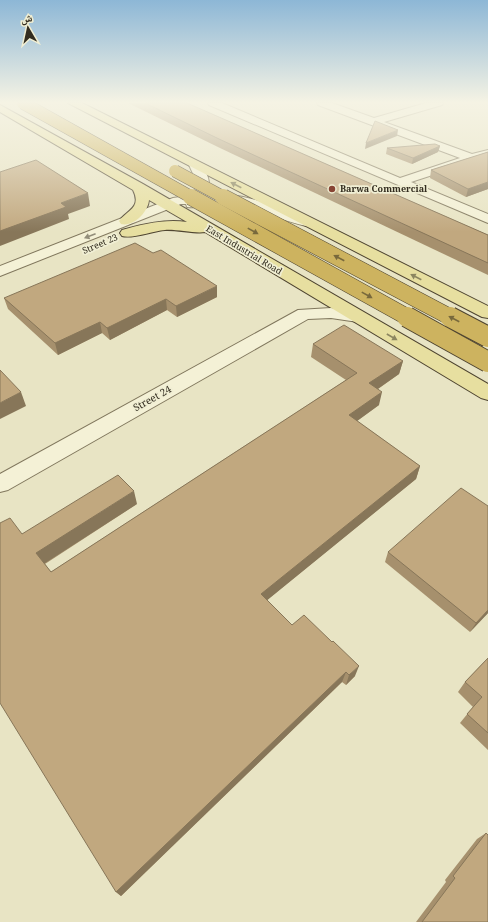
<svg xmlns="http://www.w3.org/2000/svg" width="488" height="922" font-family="'Noto Serif','Noto Naskh Arabic',serif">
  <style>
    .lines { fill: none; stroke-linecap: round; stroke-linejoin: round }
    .minor-casing { stroke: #80775d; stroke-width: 2 }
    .major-casing { stroke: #4e4430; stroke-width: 2 }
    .minor { fill: #f4f1d6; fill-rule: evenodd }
    .major { fill: #e7dfa0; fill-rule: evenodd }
    .highway-bridge-far2-casing { stroke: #4e4430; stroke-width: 13; stroke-linecap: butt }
    .highway-bridge-far1-casing { stroke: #4e4430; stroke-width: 17; stroke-linecap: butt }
    .highway-bridge-casing { stroke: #4e4430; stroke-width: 22; stroke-linecap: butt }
    .highway-bridge-far2 { stroke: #cdb35f; stroke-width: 12 }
    .highway-bridge-far1 { stroke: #cdb35f; stroke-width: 16 }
    .highway-bridge { stroke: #cdb35f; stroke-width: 20 }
    .wall { fill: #a6906d }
    .shaded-wall { fill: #877659 }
    .building { fill: #c1a87f; stroke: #877659 }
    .oneway { fill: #8c8660 }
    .oneway2 { fill: #78693c }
    .oneway3 { fill: #938e7a }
    .poi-dot { fill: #884434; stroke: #f0eed3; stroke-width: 1.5 }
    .labels { text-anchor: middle; stroke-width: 3.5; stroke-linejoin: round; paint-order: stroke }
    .far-poi-label { font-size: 9px; font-weight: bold; fill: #322c1f; stroke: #f0eed3; text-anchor: start }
    .far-street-label { font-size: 9px; fill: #322c1f; stroke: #f0eed3 }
    .street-label { font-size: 10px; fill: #322c1f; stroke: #f0eed3 }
  </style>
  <rect width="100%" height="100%" fill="#e8e4c4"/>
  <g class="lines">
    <defs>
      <g id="minor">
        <path d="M208,103H222L400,178L460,158L318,105L317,103H332L374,118L426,103H443L442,105L384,122L472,154L488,150V157L411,182L488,214V223L209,105Z"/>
        <path d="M195,161L199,162C207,172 212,182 207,194C243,192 278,207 311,219L313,222L311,225L306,226C268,217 244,200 202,202C197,207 194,208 187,207L186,204H181L0,276V266L173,198L194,195L196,180L189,165L191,162Z"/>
        <path d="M331,308L364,313L366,317L364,321L358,322L331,318L308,319L8,490L0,492V474L298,310Z"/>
      </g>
      <g id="major">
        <path d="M68,103H82L488,306V318L482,317Z"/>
        <path d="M0,105L143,184L488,384V400L481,398L205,232C196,234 176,229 165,230C152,231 133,239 122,236L120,233L122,230C143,224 165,219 187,222L149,200C148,212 134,227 121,224L119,221C127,210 142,208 133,190L0,112Z"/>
      </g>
    </defs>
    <use href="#minor" class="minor-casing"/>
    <use href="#major" class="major-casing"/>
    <use href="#minor" class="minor"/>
    <use href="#major" class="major"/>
    <defs>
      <g id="highway-bridge-far2">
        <path d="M23,103L193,198"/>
        <path d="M175,171L225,198"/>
      </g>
      <g id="highway-bridge-far1">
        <path d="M191,197L409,318"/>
        <path d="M223,197L452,318"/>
      </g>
      <g id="highway-bridge">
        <path d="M407,317L488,362"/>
        <path d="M450,317L488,337"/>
      </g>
    </defs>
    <use href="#highway-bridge-far2" class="highway-bridge-far2-casing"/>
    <use href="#highway-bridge-far1" class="highway-bridge-far1-casing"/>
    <use href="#highway-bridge" class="highway-bridge-casing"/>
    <use href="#highway-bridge-far2" class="highway-bridge-far2"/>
    <use href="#highway-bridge-far1" class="highway-bridge-far1"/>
    <use href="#highway-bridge" class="highway-bridge"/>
  </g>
  <g class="wall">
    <path d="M128,103H187L488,235V275L220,148Z"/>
    <path d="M440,146L438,152L412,164L386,154L387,148Z"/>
    <path d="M488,152V189L466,197L430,178L431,170Z"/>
    <path d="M217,297L177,317L167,310L110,340L102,333L58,355L8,309L4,298Z"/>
    <path d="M313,344L403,361L399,374L378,389L379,405L357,421L420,466L416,479L267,600L292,625L355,676L346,685L342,682L121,896L116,892L22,534L137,504L45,564L51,572L346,380L311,357Z"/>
    <path d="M388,552L488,613L470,632L385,562Z"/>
    <path d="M488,658V750L460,723L473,707L458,692L465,682Z"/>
    <path d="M486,833L488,922H416L446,882L445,880L477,839Z"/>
  </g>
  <g class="shaded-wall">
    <path d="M398,130L397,136L365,149L366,143Z"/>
    <path d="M440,146L438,152L412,164L413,158Z"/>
    <path d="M488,182V189L466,197L468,189Z"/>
    <path d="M88,193L90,206L68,214L69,219L0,246V231L61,203Z"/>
    <path d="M217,286V297L177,317L176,306Z"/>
    <path d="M166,299L167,310L110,340L107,328Z"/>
    <path d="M100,322L102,333L58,355L55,343Z"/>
    <path d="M403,361L399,374L366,397L369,383Z"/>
    <path d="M21,392L26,406L0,419V403Z"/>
    <path d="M382,392L379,405L346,429L349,415Z"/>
    <path d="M420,466L416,479L260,606L261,594Z"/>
    <path d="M134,491L137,504L42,565L36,553Z"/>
    <path d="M488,610V613L470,632L476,623Z"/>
    <path d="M359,666L355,676L346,685L349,675Z"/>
    <path d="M346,672L342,682L121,896L116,892Z"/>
  </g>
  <g class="building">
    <path d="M145,103H187L488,235V263L219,139Z"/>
    <path d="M375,121L398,130L366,143Z"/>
    <path d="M435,144L440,146L413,158L387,148Z"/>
    <path d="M488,152V182L468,189L431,170Z"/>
    <path d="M36,160L88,193L61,203L66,207L0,231V172Z"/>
    <path d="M135,243L153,253L161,250L217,286L176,306L166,299L107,328L100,322L55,343L4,298Z"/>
    <path d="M344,325L403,361L369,383L382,392L349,415L420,466L261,594L292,625L304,615L332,642L333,641L359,666L349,675L346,672L116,892L0,703V523L10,518L22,534L118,475L134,491L36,553L51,572L357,373L313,344Z"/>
    <path d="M0,370L21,392L0,403Z"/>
    <path d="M461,488L488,506V610L476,623L388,552Z"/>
    <path d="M488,658V733L467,714L482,697L465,682Z"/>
    <path d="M486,833L488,835V922H422L455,878L453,876Z"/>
  </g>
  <defs><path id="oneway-solid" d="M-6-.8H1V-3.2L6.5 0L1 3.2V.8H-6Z"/></defs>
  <g class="oneway">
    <use href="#oneway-solid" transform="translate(236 185) rotate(-153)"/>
    <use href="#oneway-solid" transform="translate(416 277) rotate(-153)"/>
    <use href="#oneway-solid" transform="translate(392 337) rotate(30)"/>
  </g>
  <g class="oneway2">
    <use href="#oneway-solid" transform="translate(253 231) rotate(29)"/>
    <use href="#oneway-solid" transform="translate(339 258) rotate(-152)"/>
    <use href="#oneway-solid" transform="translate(367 295) rotate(29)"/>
    <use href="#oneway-solid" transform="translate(454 319) rotate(-152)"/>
  </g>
  <use class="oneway3" href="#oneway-solid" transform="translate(90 236) rotate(159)"/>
  <linearGradient id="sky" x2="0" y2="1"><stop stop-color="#8db7d6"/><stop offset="0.44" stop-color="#f5f3e4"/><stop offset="1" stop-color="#f5f3e4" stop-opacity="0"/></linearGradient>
  <rect width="488" height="232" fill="url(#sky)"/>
  <circle class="poi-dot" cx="332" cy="189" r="4"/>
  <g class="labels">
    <g class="far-poi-label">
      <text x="340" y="192">Barwa Commercial</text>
    </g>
    <g class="far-street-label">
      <text transform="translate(100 244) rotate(-23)" y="3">Street 23</text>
      <text transform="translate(244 250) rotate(31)" y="3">East Industrial Road</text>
    </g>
    <g class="street-label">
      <text transform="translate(152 398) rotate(-29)" y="4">Street 24</text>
    </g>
  </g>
  <g transform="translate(28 28) rotate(351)" stroke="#f0eed3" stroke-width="3" paint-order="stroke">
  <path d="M0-3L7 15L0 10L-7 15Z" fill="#322c1f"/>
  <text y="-6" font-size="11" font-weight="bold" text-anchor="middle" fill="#322c1f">ش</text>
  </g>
</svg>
